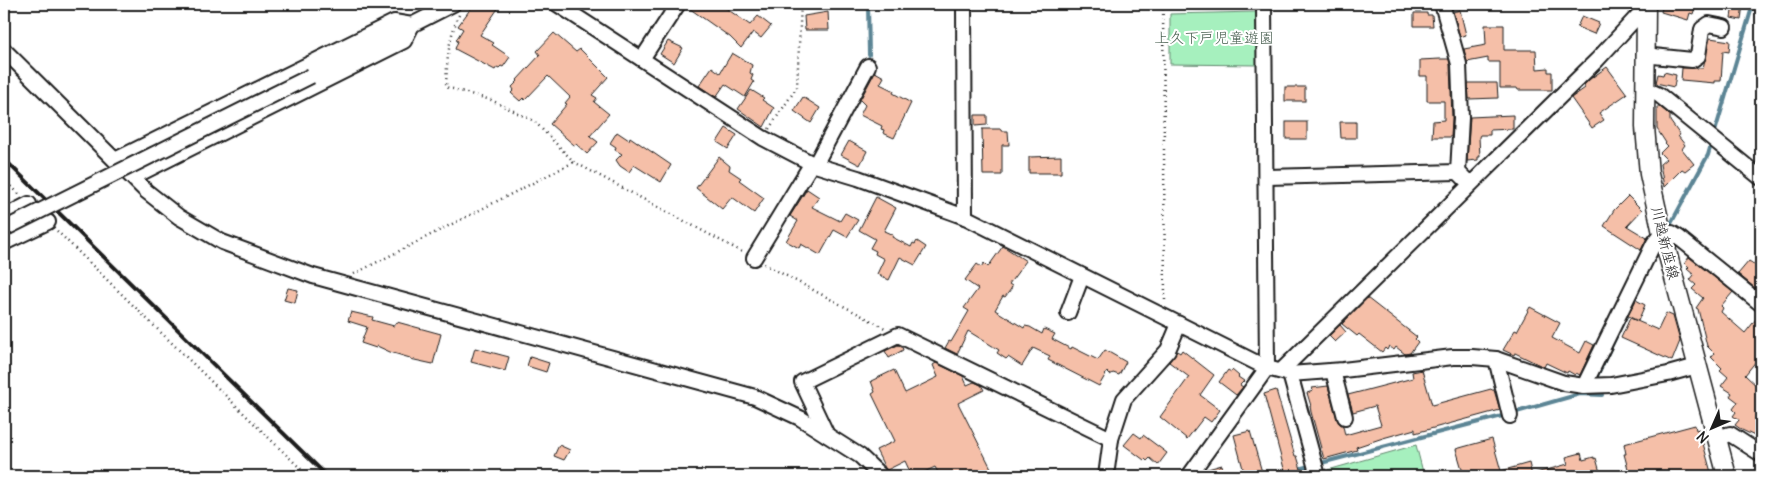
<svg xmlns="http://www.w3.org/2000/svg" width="1765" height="480" font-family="Delius,'Klee One',sans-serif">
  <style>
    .green { fill: #a6f0be; stroke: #61866d }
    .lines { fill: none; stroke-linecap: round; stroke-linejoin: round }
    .stream { stroke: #5b8595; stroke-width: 4 }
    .building { fill: #f5bfa8; stroke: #1c1c1c }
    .minor-casing { stroke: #1c1c1c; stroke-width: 18 }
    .major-casing { stroke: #1c1c1c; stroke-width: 21 }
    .path { stroke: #1c1c1c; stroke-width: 2.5; stroke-dasharray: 1 4; stroke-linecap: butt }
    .minor { stroke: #fff; stroke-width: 14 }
    .major { stroke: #fff; stroke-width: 18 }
    .rail { stroke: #1c1c1c; stroke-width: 4 }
    .minor-bridge-casing { stroke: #1c1c1c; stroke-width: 18; stroke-linecap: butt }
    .minor-bridge { stroke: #fff; stroke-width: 14 }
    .labels { text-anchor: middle; stroke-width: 4; stroke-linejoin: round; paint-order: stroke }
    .park-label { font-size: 15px; fill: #455c4d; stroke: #fff }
    .street-label { font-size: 15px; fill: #1c1c1c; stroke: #fff }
  </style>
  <rect width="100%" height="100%" fill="#fff"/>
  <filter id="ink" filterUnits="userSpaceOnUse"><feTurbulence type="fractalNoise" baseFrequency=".02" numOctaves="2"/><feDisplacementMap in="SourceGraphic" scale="10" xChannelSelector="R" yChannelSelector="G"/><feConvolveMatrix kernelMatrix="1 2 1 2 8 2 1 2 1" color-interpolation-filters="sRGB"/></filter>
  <g filter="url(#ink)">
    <g class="green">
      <path d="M1256,12L1257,65L1170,64V14Z"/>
      <path d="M1416,445L1424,476H1329L1328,470Z"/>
    </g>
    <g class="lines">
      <g class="stream">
        <path d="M868,4L869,55"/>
        <path d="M1714,135L1753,4"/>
        <path d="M1668,229L1708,155L1712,141"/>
        <path d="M1597,382L1596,378L1639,289"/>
        <path d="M1513,413L1580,394L1602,395L1599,388"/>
        <path d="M1298,469L1506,415"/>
        <path d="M1271,476L1289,472"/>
      </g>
    </g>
    <g class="building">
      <path d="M474,4H501L480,35L494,43L492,45L510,57L503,67L501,66L499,68L497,67L495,70L455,49L458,41L456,40L463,29L458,26Z"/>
      <path d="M687,4H720L750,25L758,16L771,26L761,38L753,32L741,48L730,37L686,6Z"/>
      <path d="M1663,4H1696L1693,14L1690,13L1688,20L1661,12Z"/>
      <path d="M1733,4H1743L1741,20L1731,18Z"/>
      <path d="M1460,10L1466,35L1460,37L1453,12Z"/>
      <path d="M828,12L829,30H805L804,16Z"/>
      <path d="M1414,13H1427V15H1432L1433,26H1414Z"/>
      <path d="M1582,16L1599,23L1594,34L1577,27Z"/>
      <path d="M1485,25H1504V50H1536L1537,69L1548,68V72H1552V90H1518L1517,88H1500V62H1488V58L1467,62L1464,49L1486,45Z"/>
      <path d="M554,33L576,52L580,49L608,77L592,95L597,98L594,102L609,114L590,136L598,142L587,154L576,144L574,145L550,124L567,104L565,103L570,97L548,76L525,100L523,98L520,101L511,93L514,90L512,87L518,81L517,80L540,55L537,51Z"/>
      <path d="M1710,38L1730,41L1729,52L1723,51L1721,81H1715V83L1681,80L1682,68H1703Z"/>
      <path d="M668,41L683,48L674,63L660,54Z"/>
      <path d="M732,53L752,65L750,73L753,75L751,80L754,82L745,97L725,84L716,97L699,86L712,67L720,73Z"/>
      <path d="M1440,59H1449L1450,65L1452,118L1451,137H1432L1433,121L1444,120V101H1427V76H1420V60Z"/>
      <path d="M1607,67L1627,94L1599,113L1604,120L1592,128L1571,98L1585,88L1584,85L1590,79Z"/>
      <path d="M875,72L884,77L880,84L894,91L893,93L911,103L894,138L883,133L884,130L881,129L882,126L860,115L865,105L860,100Z"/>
      <path d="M1664,72L1676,75L1674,87L1656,83L1658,74L1663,75Z"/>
      <path d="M1468,83H1497L1498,98L1469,99Z"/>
      <rect x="1285" y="87" width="20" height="14"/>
      <path d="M751,90L764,98L762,100L774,108L764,127L738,109Z"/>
      <path d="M803,97L820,108L811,123L794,111Z"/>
      <path d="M1657,107H1660L1670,115V121L1680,135L1678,136L1685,145L1682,149L1694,164L1685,171L1682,169L1664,187L1660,164L1666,159L1660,153L1667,146L1665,144L1666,143L1657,129Z"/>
      <path d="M975,115H987V125L975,126Z"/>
      <path d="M1513,115V129L1490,130V135H1480L1479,137L1480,157H1478V160L1467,161L1470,117Z"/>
      <rect x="1286" y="122" width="21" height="17"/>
      <path d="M1340,122H1356V138H1341Z"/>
      <path d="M726,128L737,135L728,149L717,142Z"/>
      <path d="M982,129H1001V131H1008L1009,145H1002V175H983Z"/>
      <path d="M617,132L629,140L630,137L671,165L661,182L634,165L629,172L620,166L616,160L622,154L615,150L616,147L610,143Z"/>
      <path d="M849,141L867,151L860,165L841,155Z"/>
      <path d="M1061,156V173H1029V157Z"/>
      <path d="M719,157L730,166L729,170L741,178L739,180L764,198L754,213L732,197L722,209L696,188Z"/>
      <path d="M807,189L819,197L812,207L840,221L845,213L858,220L847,237L834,230L820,255L801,244L799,248L786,241L798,221L790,216Z"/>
      <path d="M1628,196L1642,210L1627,226L1647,238L1641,250L1604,226L1614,210Z"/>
      <path d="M876,197L896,208L884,231L893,235L892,237L911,247L913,243L915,244L917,241L926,247L915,265L900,257L889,280L877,274L884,259L875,254L876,251L870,248L875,239L859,230Z"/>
      <path d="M1003,246L1026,261L1009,284L1012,286L1011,289L1005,297L1003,296L995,310L1024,328L1025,326L1030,327L1042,334L1044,329L1055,334L1052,339L1071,349L1072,347L1098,360L1105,350L1126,362L1119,375L1113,373L1110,375L1107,372L1099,386L1048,360L1050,356L1033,348L1022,366L1008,357L1006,359L997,353L999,350L968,331L957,354L945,348L949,341L951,342L969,311L964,308L978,289L965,280L977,264L981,267L984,263L988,267Z"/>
      <path d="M1689,257L1733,292L1721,306L1723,308L1721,312L1745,333L1761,313V355L1745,375L1761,390V439L1742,430L1735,425L1739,420L1733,416L1736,412L1733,409L1738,402L1730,396L1732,393L1721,386L1728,377L1720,370L1722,368L1711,357L1714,353L1707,346L1698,309L1696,308L1703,298L1692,289L1696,285L1690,280L1694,275L1687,269L1689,267L1685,263Z"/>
      <path d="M1749,261L1761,269V293L1738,274Z"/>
      <path d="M288,288L298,290L295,303L284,300Z"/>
      <path d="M1367,298L1417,337L1415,339L1418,342L1410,353L1405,354L1396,347L1394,350L1389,346L1387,350L1385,348L1382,352L1359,334L1357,336L1342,324Z"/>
      <path d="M1636,300L1645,305L1638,321L1628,316Z"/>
      <path d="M1530,307L1560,323L1552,338L1580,353L1586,341L1594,345L1580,375L1576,373L1575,375L1568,371L1567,373L1546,363L1544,367L1515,353L1514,355L1503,350L1515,330L1517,331Z"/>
      <path d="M351,312L373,317L372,320L394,326L397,322L441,334L433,364L410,359V358L390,352L377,346L376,348L361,343L367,327L348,321Z"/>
      <path d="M1666,313L1673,316L1680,341L1672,361L1621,338L1630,318L1658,330Z"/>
      <path d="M1340,325L1346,332L1335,342L1329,336Z"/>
      <path d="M898,345L902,347L903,350L889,358L885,351Z"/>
      <path d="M475,348L509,357L505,371L471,362Z"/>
      <path d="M1182,350L1214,375L1200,395L1220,410L1211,422L1204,417L1187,439L1160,417L1189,377L1169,362L1177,351L1180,353Z"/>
      <path d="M530,357L549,363L546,372L527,366Z"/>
      <path d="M936,363L963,376L967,385L974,382L981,385L984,390L958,403L995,476H940L935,467L916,476H912L905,461L887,470L885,468L876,450L895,441L872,394L875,392L871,381L894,370L905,393L938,377L933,365Z"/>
      <path d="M1228,370L1231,372L1232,370L1239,376L1238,377L1244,381L1240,385L1243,387L1236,395L1219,382Z"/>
      <path d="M1422,370L1432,405L1491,389L1492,390H1494L1500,410L1415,433V429L1383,438L1356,447L1357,450L1324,459L1311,412L1310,406H1311L1307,393L1313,391L1312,388L1328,386L1337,419L1339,423L1343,426L1345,435L1381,425L1375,406L1353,412L1348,395L1413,378L1412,372Z"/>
      <path d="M1276,390L1295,456H1297L1303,476H1286L1264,394Z"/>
      <path d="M1695,425L1696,430L1699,429L1712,476H1630L1624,454H1626L1624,444Z"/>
      <path d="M1250,431L1262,472L1245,476L1234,435Z"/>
      <path d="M1134,433L1141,438L1143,435L1167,453L1158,465L1150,458L1147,461L1145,459L1144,460L1124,445Z"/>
      <path d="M1492,439L1501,471L1529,463L1532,476H1464L1456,449Z"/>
      <path d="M559,445L570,450L564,460L554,456Z"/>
      <path d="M1581,453L1583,460L1594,457V459L1596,458L1601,476H1536V473L1568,464L1566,457Z"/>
      <path d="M1222,465L1225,476H1200L1204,470Z"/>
    </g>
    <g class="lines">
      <defs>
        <g id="minor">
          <path d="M557,4L763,138L815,165L858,178L965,217L1267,368L1290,374L1343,370L1453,357H1472L1496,359L1564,383L1584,386L1611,385L1668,374L1697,366"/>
          <path d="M964,4L965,217"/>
          <path d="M1442,4L1459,64L1461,118L1458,172L1465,179"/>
          <path d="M4,50L146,191L179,217L222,242L313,276L755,397L800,418L860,456L881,476"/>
          <path d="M1644,55L1692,60L1698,56L1702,29L1709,24L1724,27"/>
          <path d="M642,59L678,4"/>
          <path d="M311,76L453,4"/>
          <path d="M1644,88L1659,95L1761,178"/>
          <path d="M115,160L394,22L412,25"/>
          <path d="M815,165L868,66"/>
          <path d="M133,177L404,41L412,25"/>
          <path d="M1267,177L1458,172"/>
          <path d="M4,217L29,204"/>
          <path d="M4,243L48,222"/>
          <path d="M754,258L812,163"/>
          <path d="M1068,313L1082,276"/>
          <path d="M1496,359L1510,416"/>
          <path d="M1281,371L1597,60L1646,7"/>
          <path d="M1333,371L1345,417"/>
          <path d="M1290,374L1318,476"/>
          <path d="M1584,386L1654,243L1662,233H1672L1678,237L1761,304"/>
          <path d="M827,435L802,382L898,335L1111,439"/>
          <path d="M1717,438L1730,434L1761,454"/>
          <path d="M1106,476L1111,439L1124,399L1168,350L1179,324"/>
          <path d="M1189,476L1267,368L1264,4"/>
        </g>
        <path id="major" d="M1646,4L1645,127L1649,174L1662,233L1727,476"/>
      </defs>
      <use href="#minor" class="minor-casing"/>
      <use href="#major" class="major-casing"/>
      <g class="path">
        <path d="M1163,4L1165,303"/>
        <path d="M4,10L17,4"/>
        <path d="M459,15C448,39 447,61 446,87L491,100L534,121L574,162L744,253"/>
        <path d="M769,129L797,87L801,4"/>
        <path d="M4,179L21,196"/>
        <path d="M57,231L308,476"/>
        <path d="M764,264L885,328"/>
        <path d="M354,274L574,162"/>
      </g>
      <use href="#minor" class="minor"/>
      <use href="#major" class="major"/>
      <path class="rail" d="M4,159L327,476"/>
      <defs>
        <path id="minor-bridge" d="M4,229L311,76"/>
      </defs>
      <use href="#minor-bridge" class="minor-bridge-casing"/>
      <use href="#minor-bridge" class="minor-bridge"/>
    </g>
  </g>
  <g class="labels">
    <g class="park-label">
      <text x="1214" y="43">上久下戸児童遊園</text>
    </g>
    <g class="street-label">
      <text transform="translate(1665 243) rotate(76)" y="5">川越新座線</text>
    </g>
  </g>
  <rect width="1765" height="480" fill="none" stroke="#fff" stroke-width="20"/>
  <rect x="10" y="10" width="1745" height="460" fill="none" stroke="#1c1c1c" stroke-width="2" filter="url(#ink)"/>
  <g transform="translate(1712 428) rotate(225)" stroke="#ffffff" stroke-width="4" paint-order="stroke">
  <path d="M0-4L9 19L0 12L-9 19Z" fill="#1c1c1c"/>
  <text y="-8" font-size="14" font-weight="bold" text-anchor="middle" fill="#1c1c1c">N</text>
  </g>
</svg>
